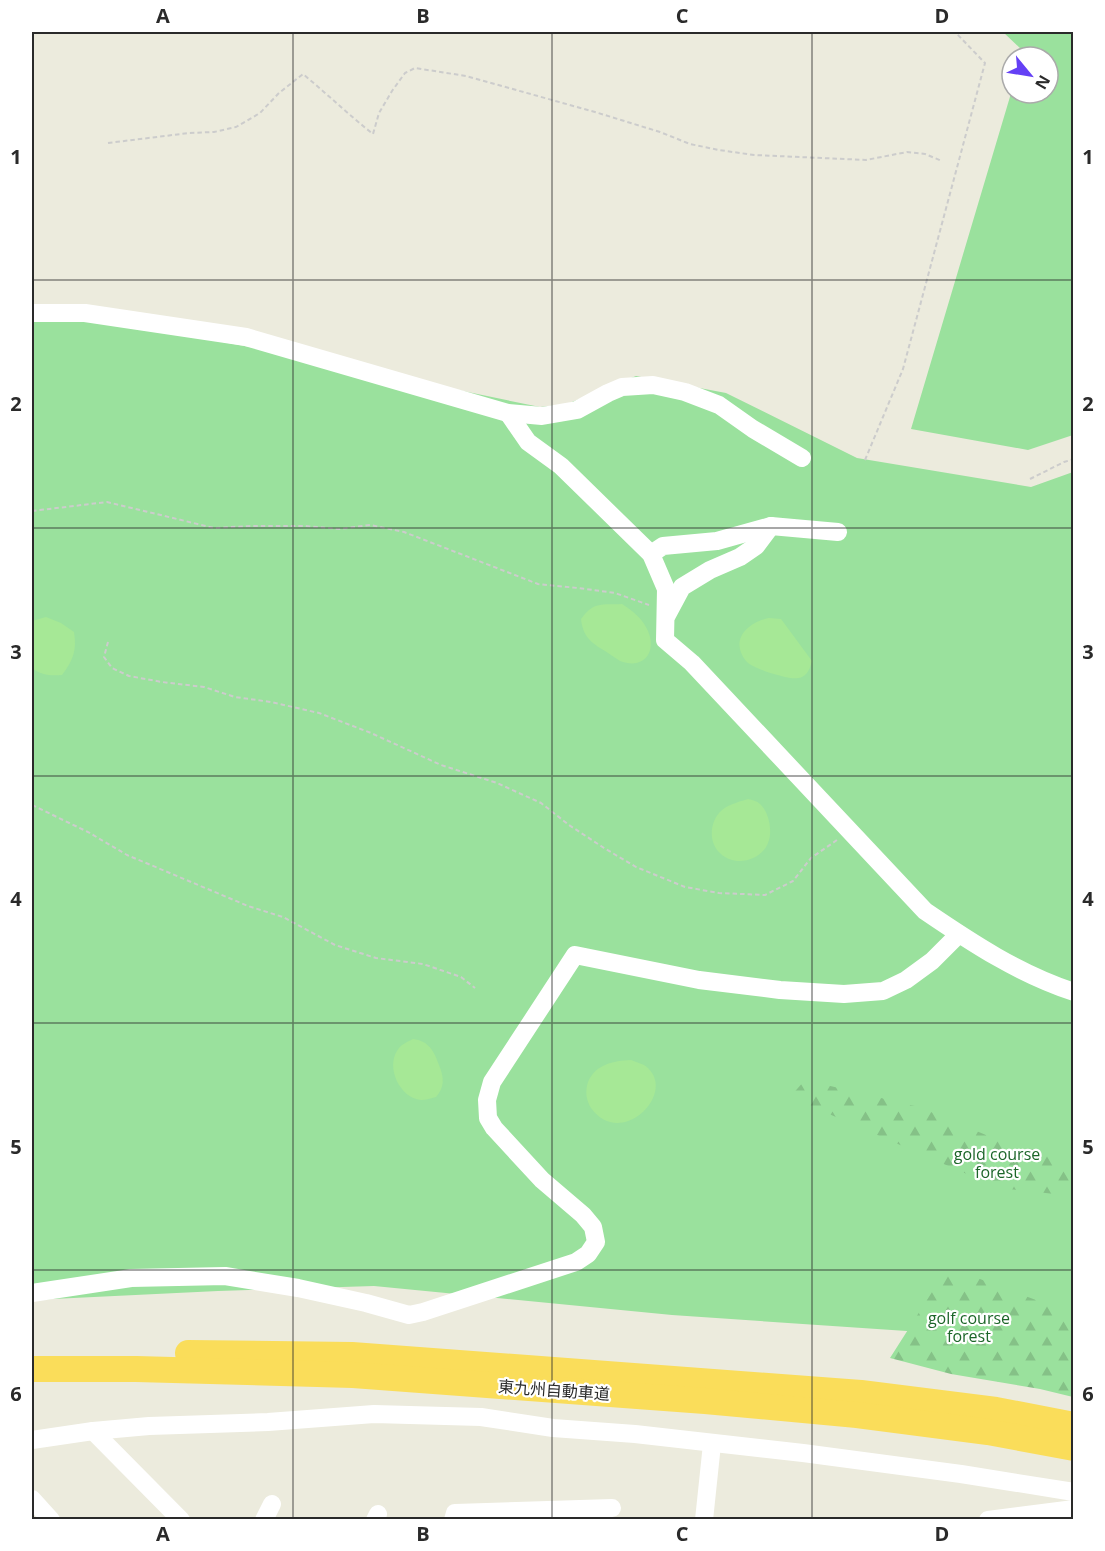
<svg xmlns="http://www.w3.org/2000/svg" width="1105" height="1551" font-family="'Open Sans','Noto Sans JP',sans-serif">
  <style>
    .grass { fill: #9ae19d }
    .forest { fill: url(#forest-firs) }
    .pitch { fill: #a6e896 }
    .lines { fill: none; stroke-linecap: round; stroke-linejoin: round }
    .path { stroke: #ccc; stroke-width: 2; stroke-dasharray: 4.5 3; stroke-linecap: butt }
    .minor { stroke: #fff; stroke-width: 18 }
    .highway { stroke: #fadd5a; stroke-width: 26 }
    .grid { fill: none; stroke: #2a2a2a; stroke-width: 1.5; stroke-opacity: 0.55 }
    .labels { text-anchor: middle; stroke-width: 4.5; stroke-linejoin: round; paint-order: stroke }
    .park-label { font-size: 16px; fill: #1c6629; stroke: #fff }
    .street-label { font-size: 16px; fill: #2a2a2a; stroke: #fff }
    .neatline { fill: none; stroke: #2a2a2a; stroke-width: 2 }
    .grid-label { font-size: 20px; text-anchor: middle; font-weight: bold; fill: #2a2a2a }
  </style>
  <defs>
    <pattern id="forest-firs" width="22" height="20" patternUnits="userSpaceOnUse" patternTransform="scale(1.5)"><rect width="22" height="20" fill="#9ae19d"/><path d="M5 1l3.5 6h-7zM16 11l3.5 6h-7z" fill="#85c187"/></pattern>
  </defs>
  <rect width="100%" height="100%" fill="#ecebdd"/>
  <g class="grass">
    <path d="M1003,32H1073V435L1028,450L911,429L1012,90V93H1048V57H1022L1023,51Z"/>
    <path d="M85,317L250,347L540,407L567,404L636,376L726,393L857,458L1031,487L1073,472V1349L1053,1341L672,1315L374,1286L218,1291L32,1300V319Z"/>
  </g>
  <g class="forest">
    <path d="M805,1080L919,1107L1017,1148L1073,1152V1196L999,1188L790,1097Z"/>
    <path d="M948,1267L1073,1314V1397L1040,1389L951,1374L890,1358Z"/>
  </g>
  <g class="pitch">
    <path d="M622,604C633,611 643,619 648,631C657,652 644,670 620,661C615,658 610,654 605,651C590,642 583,636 581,619C594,601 602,605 622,604Z"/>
    <path d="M46,617L61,623L74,632C77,651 73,660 62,675C50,676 41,675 32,668V621Z"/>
    <path d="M769,618L781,619L812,661C811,665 809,671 806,674C804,676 801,678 798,678C789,680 751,668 746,661C729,640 748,622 769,618Z"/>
    <path d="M748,799C752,800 757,801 760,804C769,812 773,832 768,843C761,861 735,867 721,854C709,844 709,825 719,813C726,805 738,802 748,799Z"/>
    <path d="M413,1039C429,1041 434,1051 439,1065C444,1077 445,1087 436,1097C431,1098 426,1100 421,1100C400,1098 386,1068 397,1051C400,1045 407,1042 413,1039Z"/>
    <path d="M631,1060C635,1062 640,1063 644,1065C681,1090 622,1151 591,1108C586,1100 585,1091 588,1082C596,1064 613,1061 631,1060Z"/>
  </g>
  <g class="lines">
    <g class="path">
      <path d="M108,143L189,133L214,132L236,127L260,113L279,93L303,74C327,94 349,115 373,134L379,113L392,91L405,73L415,68L466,76L595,112L660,132L690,144L719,150L754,155L866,160L907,152L925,154L942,161"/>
      <path d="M865,460L903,369L985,63L955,32"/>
      <path d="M1030,479L1064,462L1074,459"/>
      <path d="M32,511L107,502L214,528L251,526H305L340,529L370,525L404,532L538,584L578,588L615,593L649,605"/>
      <path d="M108,642L104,657L112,668L129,676L162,682L204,687L235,697L271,702L319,713L371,733L441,765L497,783L541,803L569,825L604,848L636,867L685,887L719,893L765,895L793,881L811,858L837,840"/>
      <path d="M32,805L88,832L127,855L248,906L283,917L335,945L376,958L423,964L461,977L475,988"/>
    </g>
    <g class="minor">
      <path d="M32,313H85L246,337L508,413L542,416L577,410L608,393L622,387L653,385L685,392L719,405L753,429L802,458"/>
      <path d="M508,413L528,442L561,466L651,554L666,589L665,640L692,663L925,911C972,943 1019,974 1074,992"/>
      <path d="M651,554L663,546L717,541L771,526L838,532"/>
      <path d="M667,615L682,587L710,570L740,557L756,546L771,526"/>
      <path d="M32,1293L131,1278L225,1276L298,1288L366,1303L409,1315L423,1312L576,1262L588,1254L596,1242L593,1227L583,1215L542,1180L494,1128L488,1118L487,1100L492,1082L575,955L699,980L780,990L844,994L883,991L906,980L932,961L959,934"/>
      <path d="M93,1431L181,1520"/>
      <path d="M32,1440L93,1431L149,1426L268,1422L374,1414L481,1417L553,1428L635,1434L803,1453L961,1474L1074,1492"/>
      <path d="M32,1499L51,1520"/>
      <path d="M264,1520L272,1504"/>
      <path d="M375,1520L378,1514"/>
      <path d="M453,1520L455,1513L612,1508"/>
      <path d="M704,1520L712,1444"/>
      <path d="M988,1520L1074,1509"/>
    </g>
    <g class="highway">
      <path d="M188,1353L352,1355L861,1393L996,1410L1074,1425"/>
      <path d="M32,1369H136L353,1375L705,1401L857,1415L988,1432L1074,1448"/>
    </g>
  </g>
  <path class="grid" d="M293,32V1520M552,32V1520M812,32V1520M32,280H1074M32,528H1074M32,776H1074M32,1023H1074M32,1270H1074"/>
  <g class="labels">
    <g class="park-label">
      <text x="997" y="1160">gold course<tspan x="997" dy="18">forest</tspan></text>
      <text x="969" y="1324">golf course<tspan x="969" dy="18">forest</tspan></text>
    </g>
    <g class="street-label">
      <text transform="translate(554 1390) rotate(4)" y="6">東九州自動車道</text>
    </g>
  </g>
  <rect width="1105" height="1551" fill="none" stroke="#ffffff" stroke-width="66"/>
  <g transform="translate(1030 75) rotate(120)"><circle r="28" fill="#ffffff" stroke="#aaaaaa" stroke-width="1.5"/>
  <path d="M0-4.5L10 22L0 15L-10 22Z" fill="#6440f5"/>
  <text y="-9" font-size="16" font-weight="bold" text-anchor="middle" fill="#2a2a2a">N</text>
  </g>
  <rect x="33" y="33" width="1039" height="1485" class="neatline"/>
  <g class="grid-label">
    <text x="163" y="23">A</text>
    <text x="423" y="23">B</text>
    <text x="682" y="23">C</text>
    <text x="942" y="23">D</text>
    <text x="16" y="164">1</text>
    <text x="1088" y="164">1</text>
    <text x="16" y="411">2</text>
    <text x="1088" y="411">2</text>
    <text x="16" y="659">3</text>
    <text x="1088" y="659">3</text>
    <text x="16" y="906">4</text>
    <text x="1088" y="906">4</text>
    <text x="16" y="1154">5</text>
    <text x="1088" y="1154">5</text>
    <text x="16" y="1401">6</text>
    <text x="1088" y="1401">6</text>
    <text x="163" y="1541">A</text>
    <text x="423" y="1541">B</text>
    <text x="682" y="1541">C</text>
    <text x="942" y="1541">D</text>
  </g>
</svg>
